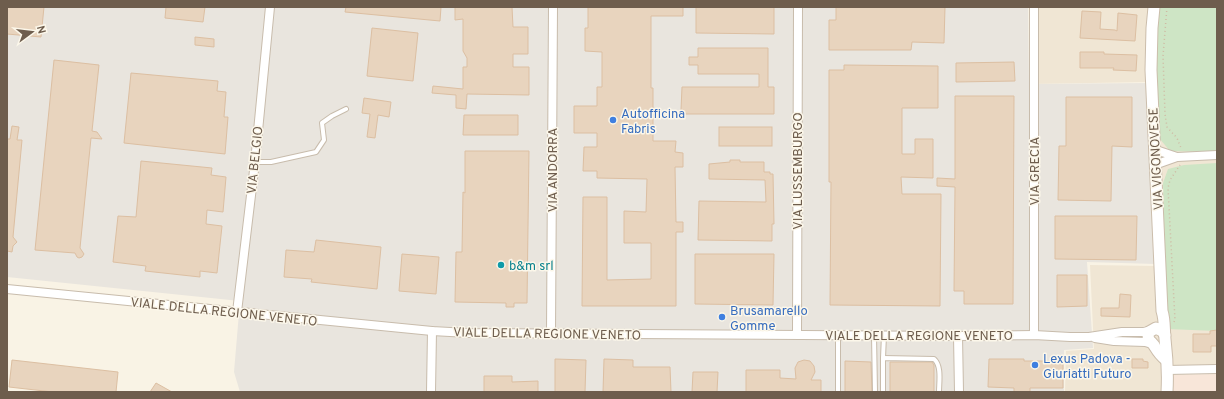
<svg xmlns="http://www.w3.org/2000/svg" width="1224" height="399" font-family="Overpass,sans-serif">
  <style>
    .residential { fill: #f0e6d4 }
    .commercial { fill: #f8e6d9 }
    .industrial { fill: #e9e5de }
    .green { fill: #cee5c5 }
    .building { fill: #e8d4be; stroke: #dcbfa2 }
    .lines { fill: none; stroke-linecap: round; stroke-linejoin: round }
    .lane-casing { stroke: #c8bcac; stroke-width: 6 }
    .street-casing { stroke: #c8bcac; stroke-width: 10 }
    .secondary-casing { stroke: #cbbdab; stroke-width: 13 }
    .path { stroke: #cfb9a3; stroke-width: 1.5; stroke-dasharray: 1 3; stroke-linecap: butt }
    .lane { stroke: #fff; stroke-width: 4 }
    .street { stroke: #fff; stroke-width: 8 }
    .secondary { stroke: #fff; stroke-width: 11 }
    .shop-dot { fill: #3f7fe0; stroke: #fcf7ea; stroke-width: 1.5 }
    .culture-dot { fill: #0f9aa8; stroke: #fcf7ea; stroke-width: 1.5 }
    .labels { text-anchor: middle; stroke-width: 3; stroke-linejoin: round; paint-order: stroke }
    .shop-label { font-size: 13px; fill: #366cbe; stroke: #fcf7ea; text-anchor: start }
    .street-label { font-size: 13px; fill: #6e5d4d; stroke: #fcf7ea }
    .culture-label { font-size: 13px; fill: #0d838f; stroke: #fcf7ea; text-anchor: start }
  </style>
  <rect width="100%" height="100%" fill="#f9f3e5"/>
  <path class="residential" d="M1031,7H1217V374H1162L1161,392H1065L1066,351L1094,349L1090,265L1155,266L1149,82L1031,84Z"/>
  <path class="commercial" d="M1217,374V392H1162V375Z"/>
  <path class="industrial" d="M7,7H1028L1029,84L1150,83L1156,264L1087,262L1093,348L1064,350V392H240L234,372L240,301L7,277Z"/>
  <g class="green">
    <path d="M1160,7H1217V152L1170,151L1159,138L1155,59L1157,24Z"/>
    <path d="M1217,163V331L1167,329L1163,183L1168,169L1184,165Z"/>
  </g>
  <g class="building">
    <path d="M7,7H44L41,37L7,34Z"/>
    <path d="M166,7H205L203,22L165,18Z"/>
    <path d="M346,7H441L440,21L345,12Z"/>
    <path d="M455,7H512L513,27H528V54H513V67H529V95L467,94L466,109L456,108V95L432,93L433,86L463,89V67H467V58L463,51V19L455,20Z"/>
    <path d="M588,7H683V16H651V88H653V141H676L675,152L683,153V167H675L676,222H683V232H676V306H582L583,197H607V280L651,279V243H624V211L646,212L647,179L597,178V171H583L584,147H597V133H574V106H597V87H602V52L585,51V28H588Z"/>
    <path d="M696,7H774V34L696,33Z"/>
    <path d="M836,7H945L944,43L912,42L911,50H829V20H836Z"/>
    <path d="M1082,11L1101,12L1100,29L1115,30L1117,31L1118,13L1137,15L1135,41L1080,38Z"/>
    <path d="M372,28L418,33L413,81L367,76Z"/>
    <path d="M195,37L214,39V47L195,45Z"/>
    <path d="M698,48H768V87H774V114H685L684,110H681L682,87H759V74H698V65H689V57H698Z"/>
    <path d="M1080,52H1104V54L1137,55L1136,71L1113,70L1114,68H1080Z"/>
    <path d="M54,60L99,65L92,131L97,132L102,139L91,138L80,248L84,254L82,257L79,258L77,257L75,253L35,250Z"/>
    <path d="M1014,62L1015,81L956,82V63Z"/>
    <path d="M844,65L938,66V108H902V154H915V139H933V178L901,177L902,194H941L940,306L830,305L831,182H829V70H844Z"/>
    <path d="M131,73L218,81L217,91L226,92L224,117H228L225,154L124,143Z"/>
    <path d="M955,96H1014L1013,304H964V291H954L955,187L937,186V178L955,179Z"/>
    <path d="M1066,97H1132V147L1112,146L1111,201L1058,200L1059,146H1066Z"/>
    <path d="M364,98L391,102L389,117L378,115L375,138L367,137L370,114L362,113Z"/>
    <path d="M464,115H518V135H463Z"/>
    <path d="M12,126L19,127L17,140H22L13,237L17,242L13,246L12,252L7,251V139H10Z"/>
    <rect x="719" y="127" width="53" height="19"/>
    <path d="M465,151H529L527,303H514V307H506V303L455,302L456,252H462L463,192L465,193Z"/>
    <path d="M730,160H740V162H764V172H770V174H773L774,224H772V241L698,240L699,201L766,202L765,180L709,179V164L730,162Z"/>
    <path d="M141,161L212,168L211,175L226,177L223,212L207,210L206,224L222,226L217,273L200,271V277L145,271L146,266L113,262L118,216L136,217Z"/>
    <path d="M1055,216H1137L1136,260L1055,259Z"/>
    <path d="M316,240L381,247L377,289L311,282L312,279L284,277L286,250L314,252Z"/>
    <path d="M402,254L439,257L436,294L399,291Z"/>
    <path d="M695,254H774L773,305L695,304Z"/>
    <path d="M1057,275H1087V306L1057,307Z"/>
    <path d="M1120,294L1131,295L1130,317L1101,316V308H1119Z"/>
    <path d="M1217,330V346H1211V352H1193V334H1210V331Z"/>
    <path d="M555,359L586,360L585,392H555Z"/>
    <path d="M604,359L633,360V367H670L671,392H603Z"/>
    <path d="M989,359H1024V361H1063V388H1030V392H1014V388L988,387Z"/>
    <path d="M1132,359H1143V361L1148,362V368H1132Z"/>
    <path d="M12,360L118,372L116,392H53L9,387Z"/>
    <path d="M804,360L810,361L814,366L815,372L811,380H821V392H746V370H780V378L796,379L795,368L798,362Z"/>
    <path d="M845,361L871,362L872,392H845Z"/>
    <path d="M890,362H932L934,365V392H890Z"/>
    <path d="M693,372H718L717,392H692Z"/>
    <path d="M484,376H512V382L538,381V392H484Z"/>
    <path d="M156,383L172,392H150Z"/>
  </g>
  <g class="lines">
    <defs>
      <g id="lane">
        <path d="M255,162H271L316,152L324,140L322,123L332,116L346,109"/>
        <path d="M874,335L875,392"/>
        <path d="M883,358L884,335"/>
        <path d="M838,392V335"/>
        <path d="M883,392V358L934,359C942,366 939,382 939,392"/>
      </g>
      <g id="street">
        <path d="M1154,151H1159L1177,157"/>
        <path d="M1155,163H1160L1177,157L1217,155"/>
        <path d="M7,289L432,331L468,333L958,336L1034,335L1070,337H1089L1122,332H1144L1152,330"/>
        <path d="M237,312L255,162L270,7"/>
        <path d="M551,333L553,7"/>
        <path d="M797,334L798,7"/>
        <path d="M1034,335V7"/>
        <path d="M958,336L959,392"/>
        <path d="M1095,338L1114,341L1145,342L1152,344"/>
        <path d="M1167,370L1217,369"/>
        <path d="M431,392L432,331"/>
      </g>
      <g id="secondary">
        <path d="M1154,7L1152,28L1151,70L1162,311C1165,320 1164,329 1165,339C1167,356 1168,374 1167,392"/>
        <path d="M1165,335L1162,331L1156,328L1149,332C1146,341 1152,341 1155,347C1158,352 1161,356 1166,360"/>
      </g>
    </defs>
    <use href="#lane" class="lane-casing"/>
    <use href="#street" class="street-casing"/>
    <use href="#secondary" class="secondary-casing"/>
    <g class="path">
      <path d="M1167,7L1163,56L1165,114L1167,127L1177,138L1181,148"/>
      <path d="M1174,322L1175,320L1168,188L1170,180L1180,165"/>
    </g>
    <use href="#lane" class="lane"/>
    <use href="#street" class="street"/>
    <use href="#secondary" class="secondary"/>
  </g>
  <g class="shop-dot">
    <circle cx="613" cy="120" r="4"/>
    <circle cx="722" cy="317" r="4"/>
    <circle cx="1035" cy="365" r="4"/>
  </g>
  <circle class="culture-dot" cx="501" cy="265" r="4"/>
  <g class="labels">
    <g class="shop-label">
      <text x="621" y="118">Autofficina<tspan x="621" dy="15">Fabris</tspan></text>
      <text x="730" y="315">Brusamarello<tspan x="730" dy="15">Gomme</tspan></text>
      <text x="1043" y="363">Lexus Padova -<tspan x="1043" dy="15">Giuriatti Futuro</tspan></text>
    </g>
    <g class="street-label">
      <text transform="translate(1155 159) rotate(-93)" y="5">VIA VIGONOVESE</text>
      <text transform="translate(254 160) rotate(-84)" y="5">VIA BELGIO</text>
      <text transform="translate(552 170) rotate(-90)" y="5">VIA ANDORRA</text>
      <text transform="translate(797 171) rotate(-90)" y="5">VIA LUSSEMBURGO</text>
      <text transform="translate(1034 171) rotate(-90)" y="5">VIA GRECIA</text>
      <text transform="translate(224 311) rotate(6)" y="5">VIALE DELLA REGIONE VENETO</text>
      <text transform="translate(547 333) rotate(1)" y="5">VIALE DELLA REGIONE VENETO</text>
      <text x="919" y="340">VIALE DELLA REGIONE VENETO</text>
    </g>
    <g class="culture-label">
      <text x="509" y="270">b&amp;m srl</text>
    </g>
  </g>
  <rect width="1224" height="399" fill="none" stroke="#6e5d4d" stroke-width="16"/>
  <g transform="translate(32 32) rotate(75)" stroke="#fcf7ea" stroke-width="3" paint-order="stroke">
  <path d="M0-3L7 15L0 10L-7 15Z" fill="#6e5d4d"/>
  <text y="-6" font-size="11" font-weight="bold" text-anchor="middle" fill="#6e5d4d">N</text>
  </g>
</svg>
